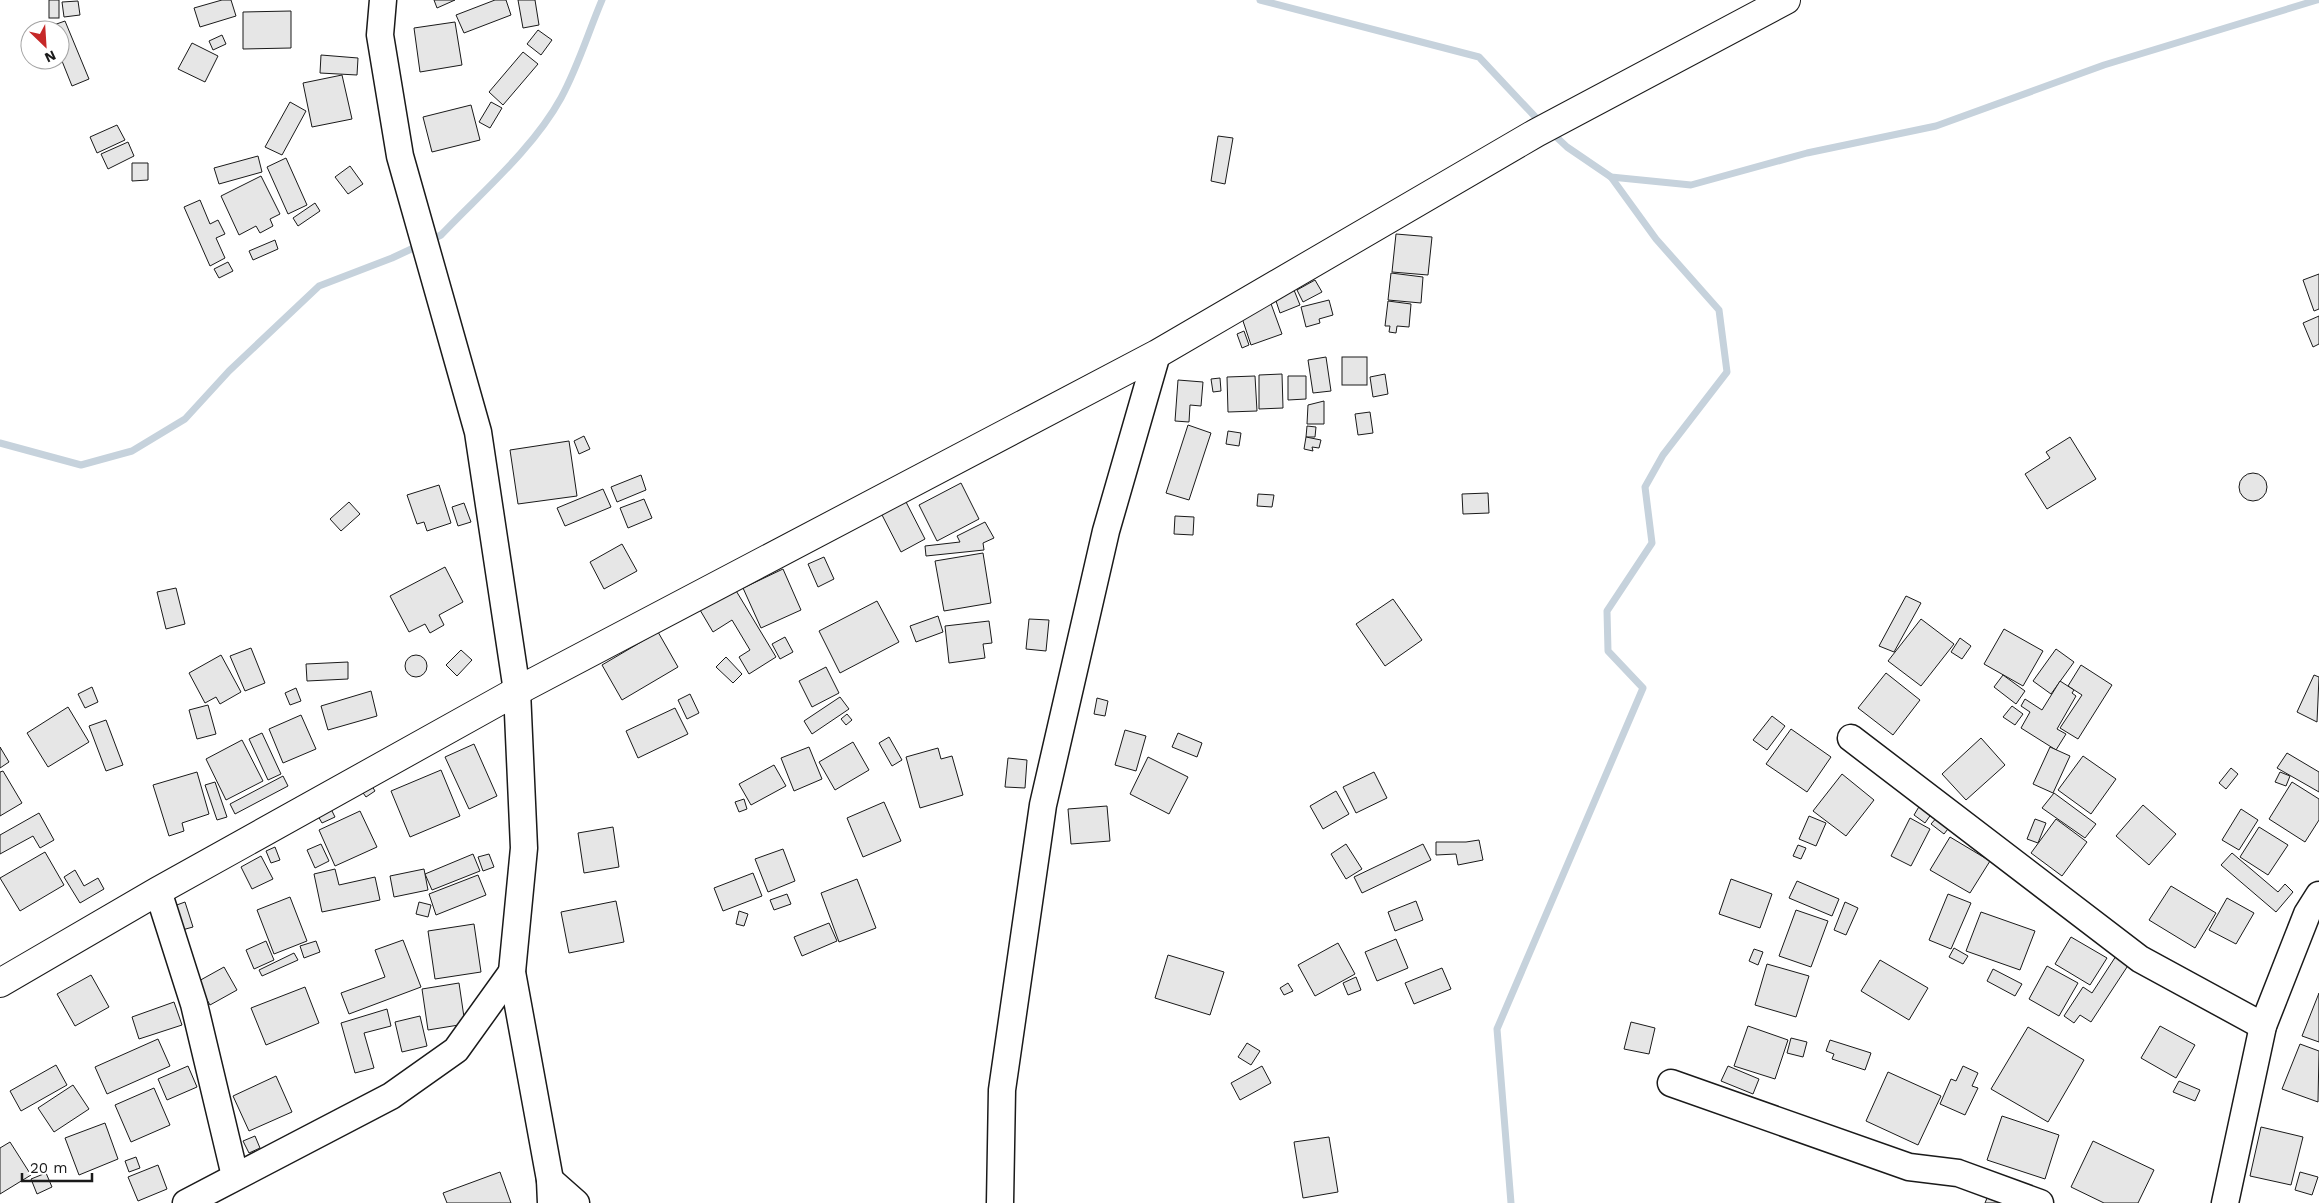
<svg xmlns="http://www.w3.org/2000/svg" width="2319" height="1203" font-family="'Work Sans',sans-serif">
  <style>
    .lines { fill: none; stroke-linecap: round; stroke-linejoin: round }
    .stream { stroke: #c6d2dc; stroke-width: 7 }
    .building { fill: #e6e6e6; stroke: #1a1a1a }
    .minor-casing { stroke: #1a1a1a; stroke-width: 29 }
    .major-casing { stroke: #1a1a1a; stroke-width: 30 }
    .minor { stroke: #fff; stroke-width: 26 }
    .major { stroke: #fff; stroke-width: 28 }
  </style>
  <rect width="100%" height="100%" fill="#fff"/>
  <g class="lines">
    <g class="stream">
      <path d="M1260,0L1479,57L1541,123"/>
      <path d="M1551,132L1567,147L1611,177L1691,185L1807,153L1936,126L2104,65L2317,0"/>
      <path d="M429,241L441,235C481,193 533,149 561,98C578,67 588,33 602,0"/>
      <path d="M0,443L81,465L132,451L185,419L229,371L319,286L392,258L420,245"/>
      <path d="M1511,1203L1497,1029L1643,688L1608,651L1607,611L1652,543L1645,487L1663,455L1727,372L1719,310L1656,239L1611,177"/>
    </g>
  </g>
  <g class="building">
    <rect x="49" y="0" width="10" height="18"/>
    <path d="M222,0H231L236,16L200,27L194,8Z"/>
    <path d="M434,0H455L437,8Z"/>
    <path d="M495,0H506L511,15L464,33L456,15Z"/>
    <path d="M518,0H535L539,25L523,28Z"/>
    <path d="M78,1L80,15L64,17L62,2Z"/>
    <path d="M291,11V48L243,49V12Z"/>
    <path d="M65,21L89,79L72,86L60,56V30H49L48,27Z"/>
    <path d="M455,22L462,65L420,72L414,28Z"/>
    <path d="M538,30L552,40L541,55L527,44Z"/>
    <path d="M222,35L226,44L213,50L209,41Z"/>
    <path d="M192,43L218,56L205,82L178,69Z"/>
    <path d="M523,52L538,64L503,105L489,92Z"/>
    <path d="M321,55L358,58L357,75L320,73Z"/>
    <path d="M342,75L352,119L312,127L303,83Z"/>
    <path d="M290,102L306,111L282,155L265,147Z"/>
    <path d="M491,102L502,108L490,128L479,122Z"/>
    <path d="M471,105L480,140L432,152L423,117Z"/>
    <path d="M117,125L125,140L97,153L90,137Z"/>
    <path d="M1218,136L1233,138L1225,184L1211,181Z"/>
    <path d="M128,142L134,156L108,169L101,154Z"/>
    <path d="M258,156L262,172L219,184L214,168Z"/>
    <path d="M286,158L307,205L288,214L267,167Z"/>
    <path d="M132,163H148V180L132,181Z"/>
    <path d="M350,166L363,184L348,194L335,177Z"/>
    <path d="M261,176L280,214L270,219L273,226L260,233L256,226L239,235L221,196Z"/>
    <path d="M200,200L210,224L218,220L225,234L216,238L225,258L210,266L184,207Z"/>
    <path d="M315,203L320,211L298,226L293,218Z"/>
    <path d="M1396,234L1432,237L1428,275L1392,272Z"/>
    <path d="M275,240L278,249L253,260L249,251Z"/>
    <path d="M228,262L233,271L219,278L214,269Z"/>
    <path d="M1391,273L1423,277L1421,303L1388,300Z"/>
    <path d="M2319,274V309L2314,311L2303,280Z"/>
    <path d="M1315,280L1322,292L1303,302L1297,290Z"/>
    <path d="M1294,290L1300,305L1280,313L1275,298Z"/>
    <path d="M1329,300L1333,315L1319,319L1320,323L1306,327L1301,307Z"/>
    <path d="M1270,301L1282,334L1251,345L1240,312Z"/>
    <path d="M1388,301L1411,304L1409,327L1397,326L1396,333L1389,332L1390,326H1385Z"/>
    <path d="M2319,316V344L2313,347L2303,323Z"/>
    <path d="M1244,331L1249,345L1242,348L1237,334Z"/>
    <path d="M1326,357L1331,391L1313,393L1308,360Z"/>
    <rect x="1342" y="357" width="25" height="28"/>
    <path d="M1282,374L1283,408L1259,409V375Z"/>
    <path d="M1385,374L1388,394L1373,397L1370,377Z"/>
    <path d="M1255,376L1257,411L1228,412L1227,377Z"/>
    <path d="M1288,376H1306V399L1288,400Z"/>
    <path d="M1220,378L1221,391L1213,392L1211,379Z"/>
    <path d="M1178,380L1203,382L1201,406L1190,405L1189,422L1175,421Z"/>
    <path d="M1324,401V424H1307L1308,405Z"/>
    <path d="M1370,412L1373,433L1358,435L1355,414Z"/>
    <path d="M1188,425L1211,433L1189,500L1166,493Z"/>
    <path d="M1307,426L1316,427L1315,437H1306Z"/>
    <path d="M1228,431L1241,433L1239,446L1226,444Z"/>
    <path d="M584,436L590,449L579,454L574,441Z"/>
    <path d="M1306,437L1321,440L1319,448L1312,447L1313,451L1304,449Z"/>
    <path d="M2070,437L2096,479L2047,509L2025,474L2050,458L2046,452Z"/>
    <path d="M569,441L577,496L518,504L510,450Z"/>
    <circle cx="2253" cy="487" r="14"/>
    <path d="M641,475L646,490L617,502L611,487Z"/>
    <path d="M961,483L979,519L937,541L919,505Z"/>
    <path d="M439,485L451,523L427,531L424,522L417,524L407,495Z"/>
    <path d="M603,489L611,507L565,526L557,508Z"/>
    <path d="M1488,493L1489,513L1463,514L1462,494Z"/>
    <path d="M1258,494L1274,495L1272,507L1257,506Z"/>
    <path d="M644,499L652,518L628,528L620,508Z"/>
    <path d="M905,500L925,539L901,552L881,513Z"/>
    <path d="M349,502L360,514L341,531L330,519Z"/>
    <path d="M464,503L471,522L458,526L452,507Z"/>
    <path d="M1175,516L1194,517L1193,535L1174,534Z"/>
    <path d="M985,522L994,538L983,543L984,550L926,556L925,546L960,542L957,536Z"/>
    <path d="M622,544L637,571L604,589L590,562Z"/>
    <path d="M983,553L991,603L944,611L935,561Z"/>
    <path d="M824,557L834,579L818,587L808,564Z"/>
    <path d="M445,567L463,602L439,615L444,625L430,633L425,624L409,632L390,596Z"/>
    <path d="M783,569L801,610L761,628L743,588Z"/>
    <path d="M176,588L185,624L166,629L157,592Z"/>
    <path d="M735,589L776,657L749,674L739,657L750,650L732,620L713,632L700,610Z"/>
    <path d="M1906,596L1921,603L1894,652L1879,646Z"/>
    <path d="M1393,599L1422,640L1385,666L1356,624Z"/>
    <path d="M877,601L899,642L840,673L819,631Z"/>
    <path d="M938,616L943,632L916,642L910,626Z"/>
    <path d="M1029,619L1049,620L1046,651L1026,649Z"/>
    <path d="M1921,619L1954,644L1921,686L1888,661Z"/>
    <path d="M989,621L992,643L983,644L985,658L949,663L945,626Z"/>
    <path d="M2004,629L2043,651L2023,686L1984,664Z"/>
    <path d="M658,632L678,667L622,700L602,665Z"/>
    <path d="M785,637L793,652L780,659L772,644Z"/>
    <path d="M1960,638L1971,646L1962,659L1951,652Z"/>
    <path d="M251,648L265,683L245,691L230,656Z"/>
    <path d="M2056,649L2074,662L2051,694L2033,681Z"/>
    <path d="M461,650L472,660L457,676L446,665Z"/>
    <circle cx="416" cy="666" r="11"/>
    <path d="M221,655L241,692L220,704L216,697L205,703L189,673Z"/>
    <path d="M726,657L742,674L733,683L716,667Z"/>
    <path d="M348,662V679L307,681L306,664Z"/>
    <path d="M2081,665L2112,685L2078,739L2060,728L2082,695L2068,686Z"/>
    <path d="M826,667L839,693L812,707L799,681Z"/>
    <path d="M1886,673L1920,700L1893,735L1858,708Z"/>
    <path d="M2003,675L2025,691L2016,704L1994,687Z"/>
    <path d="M2314,675L2319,677L2317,722L2297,712Z"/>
    <path d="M2060,681L2074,690L2072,693L2076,696L2057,729L2066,734L2056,750L2021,728L2030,712L2021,706L2025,699L2042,710Z"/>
    <path d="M92,687L98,702L85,708L78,694Z"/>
    <path d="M296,688L301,701L290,705L285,693Z"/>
    <path d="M371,691L377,716L328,730L321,706Z"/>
    <path d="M690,694L699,713L687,719L678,700Z"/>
    <path d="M840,697L849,709L812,734L804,721Z"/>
    <path d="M1097,698L1108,701L1105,716L1094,714Z"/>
    <path d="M208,705L216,734L197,739L189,710Z"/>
    <path d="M2012,706L2023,714L2015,725L2003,717Z"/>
    <path d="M68,707L89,742L48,767L27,733Z"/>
    <path d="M675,708L688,734L638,758L626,731Z"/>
    <path d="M847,714L852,720L846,725L841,719Z"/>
    <path d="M301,715L316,749L283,763L269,729Z"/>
    <path d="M1772,716L1785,726L1767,750L1753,740Z"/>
    <path d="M106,720L123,765L106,771L89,726Z"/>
    <path d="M1791,729L1831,757L1807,792L1766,764Z"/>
    <path d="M1125,730L1146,736L1136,771L1115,765Z"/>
    <path d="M262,733L281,774L268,780L249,739Z"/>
    <path d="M1178,733L1202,743L1197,757L1172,747Z"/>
    <path d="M889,737L902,760L892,766L879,743Z"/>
    <path d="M1981,738L2005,765L1966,800L1942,774Z"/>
    <path d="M242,740L263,781L226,800L206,759Z"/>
    <path d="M853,742L869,770L835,790L819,762Z"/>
    <path d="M474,744L497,796L469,809L445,757Z"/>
    <path d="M0,747L9,762L0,768Z"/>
    <path d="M809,747L822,779L794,791L781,758Z"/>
    <path d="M2050,747L2070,756L2053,793L2033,784Z"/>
    <path d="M938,748L941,759L952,756L963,795L920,808L906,757Z"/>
    <path d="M2287,753L2319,772V792L2277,768Z"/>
    <path d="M2083,756L2116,779L2091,814L2058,790Z"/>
    <path d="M1148,757L1188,777L1169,814L1130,794Z"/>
    <path d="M1008,758L1027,760L1025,788L1005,787Z"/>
    <path d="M774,765L786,786L751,805L739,784Z"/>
    <path d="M2231,768L2238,774L2226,789L2219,783Z"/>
    <path d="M441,770L460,816L410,837L391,791Z"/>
    <path d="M3,771L22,803L0,816V772Z"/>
    <path d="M197,772L209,814L182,823L184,831L169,836L153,785Z"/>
    <path d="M1374,772L1387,798L1356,813L1343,787Z"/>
    <path d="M2280,772L2290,776L2286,786L2275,782Z"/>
    <path d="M1842,774L1874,800L1846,836L1813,811Z"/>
    <path d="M283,776L288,786L235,814L230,804Z"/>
    <path d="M215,782L227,817L217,820L205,785Z"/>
    <path d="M2292,782L2319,799V820L2305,842L2269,819Z"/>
    <path d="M370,783L375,791L366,797L361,790Z"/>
    <path d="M1336,791L1349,814L1323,829L1310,806Z"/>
    <path d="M2054,793L2096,824L2085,838L2042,808Z"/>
    <path d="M744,799L747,809L739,812L735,802Z"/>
    <path d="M884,802L901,841L863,857L847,818Z"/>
    <path d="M1920,805L1932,813L1925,823L1914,815Z"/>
    <path d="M2143,805L2176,834L2149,865L2116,836Z"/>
    <path d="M1107,806L1110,841L1071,844L1068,809Z"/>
    <path d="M331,809L335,817L322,823L318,816Z"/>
    <path d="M2241,809L2258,820L2239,850L2222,840Z"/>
    <path d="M360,811L377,847L335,866L319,830Z"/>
    <path d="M39,813L54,840L40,848L33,836L0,854V835Z"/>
    <path d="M1939,815L1951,825L1944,834L1931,824Z"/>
    <path d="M1809,816L1826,823L1816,846L1799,839Z"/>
    <path d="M1910,818L1930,829L1911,866L1891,856Z"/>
    <path d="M2035,819L2046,823L2038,843L2027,839Z"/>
    <path d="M2056,819L2087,842L2062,876L2031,853Z"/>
    <path d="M613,827L619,867L584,873L578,833Z"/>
    <path d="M2259,827L2288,845L2268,875L2240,857Z"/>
    <path d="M1950,837L1990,861L1970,893L1930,870Z"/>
    <path d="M1479,840L1483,860L1458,865L1456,854L1436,855V842H1466Z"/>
    <path d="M321,844L329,861L315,868L307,850Z"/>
    <path d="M1346,844L1362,869L1346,879L1331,854Z"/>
    <path d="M1423,844L1431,860L1362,893L1354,877Z"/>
    <path d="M1798,845L1806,848L1801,859L1793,856Z"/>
    <path d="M275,847L280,860L271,863L266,851Z"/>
    <path d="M783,849L795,881L768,892L755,859Z"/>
    <path d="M45,852L64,885L20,911L0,878Z"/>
    <path d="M2232,853L2278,892L2285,884L2293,892L2276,912L2221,865Z"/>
    <path d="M473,854L480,871L432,890L425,874Z"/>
    <path d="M489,854L494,867L483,871L478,857Z"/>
    <path d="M261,856L273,879L252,889L241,867Z"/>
    <path d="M335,869L339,885L375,877L380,900L322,912L314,874Z"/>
    <path d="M424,869L428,890L394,897L390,876Z"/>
    <path d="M75,870L84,886L98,878L104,889L80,903L64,877Z"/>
    <path d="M753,873L762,896L723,911L714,888Z"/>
    <path d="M478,875L486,895L436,915L429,894Z"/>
    <path d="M857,879L876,928L839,942L821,893Z"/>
    <path d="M1731,879L1772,894L1760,928L1719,914Z"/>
    <path d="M1797,881L1839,899L1832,916L1789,898Z"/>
    <path d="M2171,886L2216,913L2195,948L2149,920Z"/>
    <path d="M787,894L791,904L774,910L770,900Z"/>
    <path d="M1948,894L1971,903L1951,949L1929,940Z"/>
    <path d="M290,897L307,941L274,954L257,910Z"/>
    <path d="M2227,898L2254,913L2236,944L2209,930Z"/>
    <path d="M616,901L624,942L569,953L561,912Z"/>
    <path d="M1416,901L1423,920L1395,931L1388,912Z"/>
    <path d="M185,902L193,927L182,930L174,906Z"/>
    <path d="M419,902L431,905L428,917L416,914Z"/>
    <path d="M1845,902L1858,908L1846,935L1834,930Z"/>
    <path d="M1796,910L1828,921L1811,967L1779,956Z"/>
    <path d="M739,911L748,914L744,926L736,924Z"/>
    <path d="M1981,912L2035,931L2020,970L1966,951Z"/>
    <path d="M829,923L837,941L802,956L794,937Z"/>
    <path d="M474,924L481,972L435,979L428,931Z"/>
    <path d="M2071,937L2107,958L2090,985L2055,964Z"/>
    <path d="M1396,939L1408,968L1377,981L1365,952Z"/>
    <path d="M403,940L421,987L349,1014L341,993L385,977L375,950Z"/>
    <path d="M266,941L274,960L254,969L246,950Z"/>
    <path d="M316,941L320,952L304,958L300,946Z"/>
    <path d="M1338,943L1355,974L1315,996L1298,965Z"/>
    <path d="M1954,948L1968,956L1963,964L1949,957Z"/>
    <path d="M1754,949L1763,952L1758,965L1749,961Z"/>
    <path d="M294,953L298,960L262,976L259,970Z"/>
    <path d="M1168,955L1224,972L1210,1015L1155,998Z"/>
    <path d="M2116,956L2129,964L2091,1022L2080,1015L2074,1023L2064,1016L2083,987L2092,993Z"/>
    <path d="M1880,960L1928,988L1909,1020L1861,991Z"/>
    <path d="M1767,964L1809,976L1796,1017L1755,1005Z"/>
    <path d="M2047,966L2078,983L2059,1016L2029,999Z"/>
    <path d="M224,967L237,990L210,1005L197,982Z"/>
    <path d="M1442,968L1451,989L1414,1004L1405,983Z"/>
    <path d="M1993,969L2022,984L2015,996L1987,981Z"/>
    <path d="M91,975L109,1007L75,1026L57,994Z"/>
    <path d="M1356,977L1361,990L1348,995L1343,983Z"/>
    <path d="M459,983L465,1024L428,1030L422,989Z"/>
    <path d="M1288,983L1293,991L1284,995L1280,988Z"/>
    <path d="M305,987L319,1023L266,1045L251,1008Z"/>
    <path d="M2319,993V1042L2302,1036Z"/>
    <path d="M174,1002L182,1025L139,1039L132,1017Z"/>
    <path d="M387,1009L391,1026L364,1033L374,1068L355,1073L341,1023Z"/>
    <path d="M420,1016L427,1046L402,1052L395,1022Z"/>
    <path d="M1631,1022L1655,1028L1649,1054L1624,1049Z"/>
    <path d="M1748,1026L1788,1040L1775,1079L1734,1066Z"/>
    <path d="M2160,1026L2195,1045L2176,1078L2141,1058Z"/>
    <path d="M2028,1027L2084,1060L2048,1122L1991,1089Z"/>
    <path d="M1791,1038L1807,1042L1803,1057L1787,1053Z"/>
    <path d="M158,1039L170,1066L107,1094L95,1067Z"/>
    <path d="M1830,1040L1871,1053L1865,1070L1832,1059L1834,1054L1826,1051Z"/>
    <path d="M1247,1043L1260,1051L1251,1065L1238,1057Z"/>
    <path d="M2300,1044L2319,1051L2318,1102L2282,1089Z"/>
    <path d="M56,1065L67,1085L21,1111L10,1091Z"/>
    <path d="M188,1066L197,1087L167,1100L158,1079Z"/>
    <path d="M1262,1066L1271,1083L1240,1100L1231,1083Z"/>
    <path d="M1728,1066L1759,1079L1753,1094L1721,1081Z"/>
    <path d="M1963,1066L1978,1073L1972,1086L1978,1088L1965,1115L1940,1104L1951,1079L1956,1081Z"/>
    <path d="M1888,1072L1941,1096L1918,1145L1866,1121Z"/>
    <path d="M276,1076L292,1112L249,1131L233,1096Z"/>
    <path d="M2179,1081L2200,1090L2195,1101L2173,1092Z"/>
    <path d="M73,1085L89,1109L54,1132L38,1108Z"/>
    <path d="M154,1088L170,1125L131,1142L115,1105Z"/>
    <path d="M2002,1116L2059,1135L2045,1179L1987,1160Z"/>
    <path d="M105,1123L118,1159L79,1175L65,1138Z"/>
    <path d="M2261,1127L2303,1137L2291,1185L2250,1176Z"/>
    <path d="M255,1136L260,1148L249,1153L243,1141Z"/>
    <path d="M1329,1137L1338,1192L1303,1198L1294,1142Z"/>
    <path d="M2093,1141L2154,1170L2138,1203H2104L2071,1187Z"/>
    <path d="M10,1142L31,1175L0,1194V1148Z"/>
    <path d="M136,1157L140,1168L129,1172L125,1161Z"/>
    <path d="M158,1165L167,1189L138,1201L128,1177Z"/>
    <path d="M500,1172L511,1203H447L443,1193Z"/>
    <path d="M2300,1172L2318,1177L2312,1195L2295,1190Z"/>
    <path d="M46,1173L52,1187L37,1194L31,1179Z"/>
    <path d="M1987,1198L2001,1203H1985Z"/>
  </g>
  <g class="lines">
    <defs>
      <g id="minor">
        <path d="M383,0L380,35L400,156L478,432L517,691L524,848L512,972L550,1180L551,1203"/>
        <path d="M1851,738L2140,959L2263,1026"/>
        <path d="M158,891L194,1004L235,1176"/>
        <path d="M1671,1083L1909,1167L1958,1173L2040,1203"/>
        <path d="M550,1180L576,1203"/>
        <path d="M186,1203L391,1096L456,1050L512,972"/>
        <path d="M1000,1203L1002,1090L1043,805L1106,531L1157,354"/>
        <path d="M2225,1203L2263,1026L2307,914L2319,895"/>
      </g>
      <path id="major" d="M0,983L158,891L517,691L1157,354L1536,133L1786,0"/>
    </defs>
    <use href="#minor" class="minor-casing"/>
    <use href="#major" class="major-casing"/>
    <use href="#minor" class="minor"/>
    <use href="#major" class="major"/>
  </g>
  <g transform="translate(45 45) rotate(155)"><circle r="24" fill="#ffffff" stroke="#a3a3a3"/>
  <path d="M0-4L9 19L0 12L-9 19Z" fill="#c62828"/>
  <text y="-8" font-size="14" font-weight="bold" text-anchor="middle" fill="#1a1a1a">N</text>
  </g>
  <path d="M22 1173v8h70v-8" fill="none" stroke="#1a1a1a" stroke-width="2.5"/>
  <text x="30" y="1173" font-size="15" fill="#1a1a1a" stroke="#ffffff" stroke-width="4" paint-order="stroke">20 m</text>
</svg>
